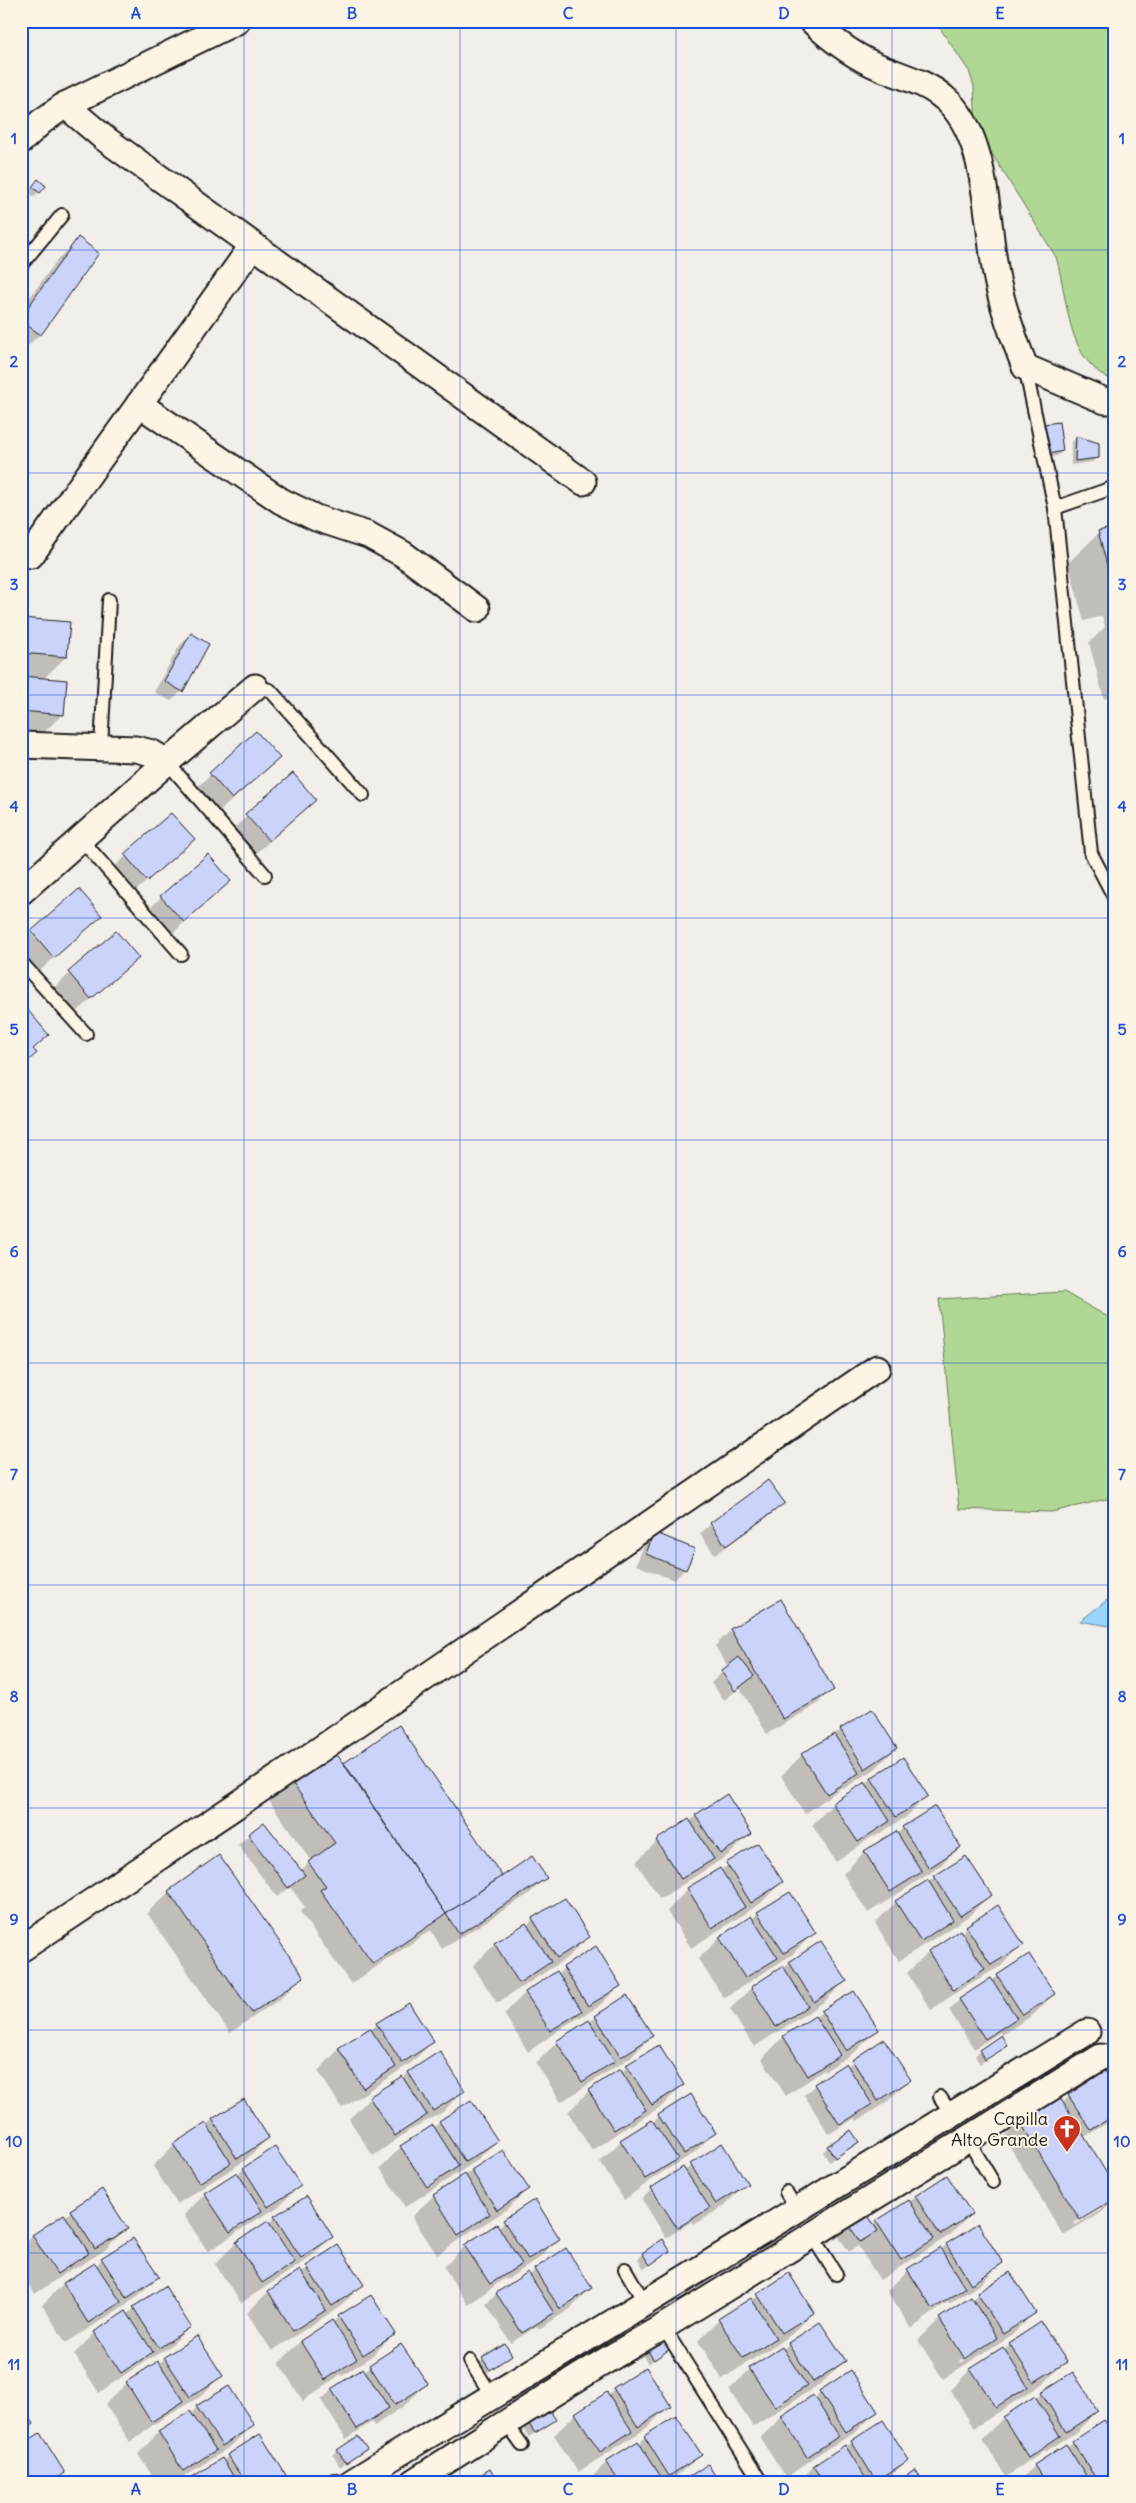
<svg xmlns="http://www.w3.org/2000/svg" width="1136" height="2503" font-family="Delius,sans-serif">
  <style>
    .green { fill: #b0d793; stroke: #667a58 }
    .water { fill: #9bd4fb; stroke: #688aa2 }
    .shadow { fill: #0003; fill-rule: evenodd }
    .building { fill: #cbd3fb; stroke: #1c1c1c }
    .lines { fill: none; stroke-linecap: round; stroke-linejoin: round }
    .service-casing { stroke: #1c1c1c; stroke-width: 16 }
    .minor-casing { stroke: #1c1c1c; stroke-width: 29 }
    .service { stroke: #fcf5e5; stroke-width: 12 }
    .minor { stroke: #fcf5e5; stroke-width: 25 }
    .grid { fill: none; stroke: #1d4ed8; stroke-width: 1; stroke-opacity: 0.55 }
    .labels { text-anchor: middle; stroke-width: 4; stroke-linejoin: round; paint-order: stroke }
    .poi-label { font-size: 18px; fill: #1c1c1c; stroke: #fcf5e5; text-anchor: end }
    .neatline { fill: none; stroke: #1d4ed8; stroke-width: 2 }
    .grid-label { font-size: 16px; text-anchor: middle; font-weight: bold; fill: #1d4ed8 }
  </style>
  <rect width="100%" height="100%" fill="#f2eee9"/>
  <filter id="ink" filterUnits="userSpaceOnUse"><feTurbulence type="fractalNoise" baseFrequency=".02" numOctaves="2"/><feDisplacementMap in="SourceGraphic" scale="10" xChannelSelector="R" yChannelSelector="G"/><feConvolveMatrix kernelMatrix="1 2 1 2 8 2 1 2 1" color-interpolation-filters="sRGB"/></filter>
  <g filter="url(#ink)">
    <g class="green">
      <path d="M935,21H1115V381C1065,362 1069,300 1056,257L976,128L974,86L969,71Z"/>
      <path d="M1064,1292L1115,1321V1497L1052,1512L959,1509L939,1299Z"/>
    </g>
    <path class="water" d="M1115,1594V1627L1080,1621Z"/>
    <g class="shadow">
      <path d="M33,186H44L34,197L28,192Z"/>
      <path d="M78,239L40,334L21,353V310L57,260Z"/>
      <path d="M1045,425L1062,451L1057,456L1044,458L1040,430Z"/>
      <path d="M1076,438L1098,457L1092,462L1071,465V442Z"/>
      <path d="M1115,528V695L1104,699L1089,643L1105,627L1102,616L1084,621L1068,563L1099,533Z"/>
      <path d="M21,619L66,657L43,679L63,714L41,735L21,734Z"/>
      <path d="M191,635L182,691L171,701L154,692L180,645Z"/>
      <path d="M1115,697V742L1106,707Z"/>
      <path d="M256,733L278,758L210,820L189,795Z"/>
      <path d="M293,775L314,800L247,862L225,836Z"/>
      <path d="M171,815L193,839L125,901L104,876Z"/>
      <path d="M229,881L162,943L140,918L161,897Z"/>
      <path d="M100,916L32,978L21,965V942L32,932Z"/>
      <path d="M115,933L137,958L69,1019L47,994Z"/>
      <path d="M783,1503L773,1513L715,1555L700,1534L711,1524Z"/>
      <path d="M655,1534L685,1569L674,1580L636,1565L644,1545Z"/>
      <path d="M731,1630L832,1689L816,1705L767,1734L740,1688L724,1700L711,1683L728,1667L715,1646Z"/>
      <path d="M872,1710L896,1748L875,1769L843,1789L842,1787L805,1814L781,1776L802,1755Z"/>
      <path d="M399,1727L501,1878H545L529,1894L442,1949L431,1930L351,1984L300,1912L305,1907L290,1887L277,1897L238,1845L264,1823L300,1871L311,1861L268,1799L289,1778L344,1765Z"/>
      <path d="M871,1779L927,1796L906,1817L874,1837L873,1836L836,1862L812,1825L833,1804L865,1785Z"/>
      <path d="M696,1816L751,1833L730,1854L660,1899L636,1862L657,1841L689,1822Z"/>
      <path d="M903,1828L959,1847L938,1868L868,1913L843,1874L864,1852L897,1834Z"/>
      <path d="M758,1844L782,1882L761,1903L691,1948L667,1911L688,1889L720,1871Z"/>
      <path d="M966,1857L990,1895L969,1916L899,1961L875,1923L896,1902Z"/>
      <path d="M169,1892L302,1977L281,1998L230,2033L147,1913Z"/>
      <path d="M758,1913L814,1932L793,1954L724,1998L698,1959L720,1938L751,1918L752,1919Z"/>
      <path d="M533,1919L588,1937L567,1958L497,2003L473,1966L495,1944L527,1926Z"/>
      <path d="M967,1927L1022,1944L1001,1966L969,1984L931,2010L907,1973L928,1952L960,1932L961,1933Z"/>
      <path d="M790,1963L845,1981L824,2002L754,2047L730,2009L751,1988L782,1968L783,1969Z"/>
      <path d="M564,1968L619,1986L598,2007L566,2025L528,2052L504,2014L525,1993L558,1974Z"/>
      <path d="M998,1976L1054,1994L1033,2015L1002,2035L1000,2032L974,2049L949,2010L960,1999L992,1981Z"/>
      <path d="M853,1993L877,2030L856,2051L825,2071L824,2070L786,2096L762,2059L783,2037Z"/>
      <path d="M596,2017L652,2036L631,2057L561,2102L536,2063L557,2042L589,2023Z"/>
      <path d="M377,2024L432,2042L411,2063L342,2108L318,2071L339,2049L371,2031Z"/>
      <path d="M1006,2045L980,2064L975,2056L980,2051Z"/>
      <path d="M853,2061L909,2080L888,2101L857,2121L855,2118L829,2134L804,2095L815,2085L846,2065L847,2067Z"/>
      <path d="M627,2066L683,2084L662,2106L630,2126V2124L592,2151L568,2112L589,2091L620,2071L621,2073Z"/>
      <path d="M408,2073L464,2090L443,2112L410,2130L373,2156L349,2119L370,2098L402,2079Z"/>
      <path d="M1115,2088V2118L1083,2138L1108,2179L1115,2173V2199L1102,2212L1063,2235L1004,2137L1020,2121L1062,2103L1069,2096ZM1102,2206V2209L1075,2225L1074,2223Z"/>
      <path d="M244,2100L268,2138L247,2159L177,2204L153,2166L174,2145Z"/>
      <path d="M659,2116L714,2133L693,2154L661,2173L624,2200L600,2162L621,2141L653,2123Z"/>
      <path d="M440,2122L496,2141L475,2162L405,2207L380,2168L401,2147L433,2128Z"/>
      <path d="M857,2142L829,2162L823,2152L828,2147Z"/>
      <path d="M721,2145L746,2183L725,2205L694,2225L692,2221L666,2238L642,2199L652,2189L684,2171Z"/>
      <path d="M503,2151L527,2189L506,2210L475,2230L474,2229L437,2255L412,2217L433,2196Z"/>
      <path d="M244,2169L299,2186L278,2207L246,2226L208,2252L184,2215L205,2194L237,2175Z"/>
      <path d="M916,2197L971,2214L950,2235L880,2280L858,2246L849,2252L835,2231L846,2220L873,2226Z"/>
      <path d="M535,2201L559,2238L537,2260L506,2280L505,2278L468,2305L444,2267L465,2246L497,2228Z"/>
      <path d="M71,2211L126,2228L105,2250L74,2269L73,2268L35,2294L21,2272V2247L33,2236L64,2216L65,2217Z"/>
      <path d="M275,2217L331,2237L310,2258L241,2303L215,2264L237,2242L269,2224Z"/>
      <path d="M978,2225L1002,2263L980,2284L949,2304L948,2302L911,2329L887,2291L908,2270Z"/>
      <path d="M338,2247L362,2285L341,2306L272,2351L247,2313L268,2292L300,2274Z"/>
      <path d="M669,2251L644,2269L638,2259L643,2254Z"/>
      <path d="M102,2259L157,2277L136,2298L66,2343L42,2305L63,2284L96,2266Z"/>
      <path d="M535,2270L591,2288L570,2309L539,2329L537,2326L511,2343L486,2304L496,2294L528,2274L529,2276Z"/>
      <path d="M789,2275L813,2313L792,2334L722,2379L698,2341L719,2320L751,2301Z"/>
      <path d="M164,2288L190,2327L168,2348L136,2367L99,2393L74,2354L95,2333L127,2314Z"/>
      <path d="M978,2294L1034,2313L1013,2334L943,2379L918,2340L940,2319L972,2300ZM973,2352V2355L960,2363L959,2361Z"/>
      <path d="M339,2317L394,2334L373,2355L342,2376L341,2374L303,2401L279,2363L300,2342L332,2323Z"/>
      <path d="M789,2344L844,2361L823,2382L753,2427L729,2390L750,2369L782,2350Z"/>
      <path d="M1010,2344L1065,2362L1044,2383L974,2428L950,2390L971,2369L1003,2350Z"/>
      <path d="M672,2347L648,2364L641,2353L646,2348Z"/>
      <path d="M165,2358L221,2376L200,2397L167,2415L130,2442L105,2404L127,2383L159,2364Z"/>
      <path d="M483,2359L505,2360L485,2374L478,2364Z"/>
      <path d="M370,2366L426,2384L405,2405L374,2426L372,2422L346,2439L321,2400L332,2390L364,2372Z"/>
      <path d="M614,2389L669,2406L648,2427L578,2472L554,2435L576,2414L608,2395Z"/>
      <path d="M820,2392L876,2412L855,2433L823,2451L786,2478L760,2438L782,2417L814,2399Z"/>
      <path d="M1042,2393L1097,2411L1076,2432L1045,2452L1044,2450L1006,2477L982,2439L1003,2418L1034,2398L1035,2399Z"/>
      <path d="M197,2407L252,2425L231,2446L176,2482H156L138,2454L159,2432L190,2412L191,2414Z"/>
      <path d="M554,2419L529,2437L521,2426L526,2421Z"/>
      <path d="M645,2437L700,2455L670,2482H587L607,2462L639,2444Z"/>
      <path d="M1115,2439V2475L1108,2482H1028L1024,2476L1035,2466L1067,2447L1073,2442Z"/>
      <path d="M852,2442L907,2460L885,2482H799L813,2467L844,2447L845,2448Z"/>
      <path d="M21,2446L64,2472L54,2482H21Z"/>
      <path d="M365,2449L340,2467L333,2455L338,2451Z"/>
      <path d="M228,2456L284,2475L278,2482H188L222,2462Z"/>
    </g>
    <g class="building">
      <path d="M38,179L46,186L40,193L32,187Z"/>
      <path d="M78,237L99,253L41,335L21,321V317Z"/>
      <path d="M1059,422L1063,451L1049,454L1044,424Z"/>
      <path d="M1076,436L1099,443V458L1075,461Z"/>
      <path d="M1115,527V591L1114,592L1098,531Z"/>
      <path d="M21,618L70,622L67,657L21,653Z"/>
      <path d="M191,633L209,644L183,692L164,681Z"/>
      <path d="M21,676L67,680L64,715L21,711Z"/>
      <path d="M256,731L280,758L232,799L209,773Z"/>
      <path d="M293,773L316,800L269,841L245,814Z"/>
      <path d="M171,813L195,839L147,881L124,854Z"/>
      <path d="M208,854L231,881L184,922L160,896Z"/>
      <path d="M79,889L102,916L54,958L31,931Z"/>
      <path d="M116,931L139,958L91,999L68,972Z"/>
      <path d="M26,1008L49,1035L33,1049L37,1053L21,1067V1013Z"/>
      <path d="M768,1480L785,1503L726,1546L710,1523Z"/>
      <path d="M654,1532L695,1549L686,1570L646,1554Z"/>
      <path d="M781,1599L834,1690L783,1719L730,1629Z"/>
      <path d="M739,1657L754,1676L735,1691L721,1671Z"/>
      <path d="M872,1709L897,1748L865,1769L840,1729Z"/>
      <path d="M399,1725L502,1876L446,1914L344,1763Z"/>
      <path d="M834,1734L859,1773L827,1794L801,1754Z"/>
      <path d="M332,1747L446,1914L373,1964L320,1890L326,1886L308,1862L335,1843L288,1777Z"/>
      <path d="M903,1757L928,1796L896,1817L871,1778Z"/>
      <path d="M865,1782L890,1821L858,1842L832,1803Z"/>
      <path d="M727,1794L752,1834L720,1854L695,1815Z"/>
      <path d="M935,1806L961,1847L929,1868L902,1827Z"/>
      <path d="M689,1819L714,1859L681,1879L656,1840Z"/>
      <path d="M264,1822L305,1875L288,1888L248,1834Z"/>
      <path d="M896,1831L922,1872L890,1892L864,1851Z"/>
      <path d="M758,1843L783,1882L751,1903L726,1863Z"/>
      <path d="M219,1855L304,1977L252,2013L168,1891Z"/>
      <path d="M532,1856L547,1878L459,1934L446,1914Z"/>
      <path d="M966,1856L992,1895L960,1916L934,1876Z"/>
      <path d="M720,1868L745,1907L712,1928L687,1888Z"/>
      <path d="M928,1880L953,1920L921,1941L895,1901Z"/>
      <path d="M790,1892L816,1933L784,1953L757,1912Z"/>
      <path d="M565,1898L590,1937L557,1958L532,1918Z"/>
      <path d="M998,1905L1024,1945L991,1965L966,1926Z"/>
      <path d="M751,1916L778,1958L745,1978L719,1937Z"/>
      <path d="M526,1923L551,1962L519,1983L494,1943Z"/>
      <path d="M960,1930L985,1969L953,1990L928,1951Z"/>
      <path d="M821,1941L847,1981L814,2002L789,1962Z"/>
      <path d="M596,1946L621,1986L588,2006L563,1967Z"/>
      <path d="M1029,1954L1055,1994L1023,2015L997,1975Z"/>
      <path d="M783,1966L808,2006L776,2027L751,1987Z"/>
      <path d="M557,1971L582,2011L550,2031L525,1992Z"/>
      <path d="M991,1978L1017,2018L985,2039L959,1999Z"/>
      <path d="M854,1991L879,2030L846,2051L821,2011Z"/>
      <path d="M627,1995L653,2036L621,2057L595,2016Z"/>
      <path d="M409,2003L434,2042L402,2063L376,2023Z"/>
      <path d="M815,2016L840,2055L808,2076L783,2036Z"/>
      <path d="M589,2020L615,2061L582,2082L556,2041Z"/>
      <path d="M370,2028L396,2067L363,2088L338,2048Z"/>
      <path d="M1001,2035L1008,2046L985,2060L979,2050Z"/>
      <path d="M884,2039L911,2080L878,2101L852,2060Z"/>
      <path d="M659,2045L684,2085L652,2105L626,2065Z"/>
      <path d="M440,2051L465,2091L433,2111L408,2072Z"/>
      <path d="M846,2063L872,2104L840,2125L814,2084Z"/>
      <path d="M620,2069L646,2110L614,2130L588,2090Z"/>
      <path d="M1105,2071L1115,2085V2115L1091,2130L1068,2095Z"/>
      <path d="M402,2076L427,2115L395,2136L369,2097Z"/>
      <path d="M691,2094L716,2133L684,2154L658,2115Z"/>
      <path d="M1059,2095L1115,2187V2199L1080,2220L1019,2120Z"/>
      <path d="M244,2099L269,2138L237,2159L212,2119Z"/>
      <path d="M471,2100L498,2141L465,2162L439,2121Z"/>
      <path d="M652,2120L678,2159L645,2179L620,2140Z"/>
      <path d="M206,2123L231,2163L199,2183L173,2144Z"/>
      <path d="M433,2125L459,2166L427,2187L400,2146Z"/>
      <path d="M851,2130L859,2142L835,2158L827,2146Z"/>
      <path d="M722,2143L748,2184L716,2204L690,2164Z"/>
      <path d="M275,2147L301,2186L268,2207L243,2168Z"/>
      <path d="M503,2150L529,2189L497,2210L471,2170Z"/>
      <path d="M683,2167L710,2208L677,2228L651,2188Z"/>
      <path d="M237,2172L262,2211L230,2232L204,2193Z"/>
      <path d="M465,2174L490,2214L458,2235L433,2195Z"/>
      <path d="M947,2175L972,2214L940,2235L915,2196Z"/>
      <path d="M102,2189L128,2229L95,2249L70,2210Z"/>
      <path d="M307,2196L333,2237L301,2258L274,2216Z"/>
      <path d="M535,2199L560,2239L528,2259L503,2220Z"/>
      <path d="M909,2200L934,2239L901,2260L876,2221Z"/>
      <path d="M863,2208L878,2231L860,2242L845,2219Z"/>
      <path d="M64,2214L89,2253L57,2274L32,2235Z"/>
      <path d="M268,2221L295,2262L262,2283L236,2242Z"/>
      <path d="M497,2224L522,2264L490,2284L464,2245Z"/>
      <path d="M978,2224L1003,2263L971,2284L946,2244Z"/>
      <path d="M133,2238L159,2277L127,2298L101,2258Z"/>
      <path d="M663,2239L670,2251L650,2265L642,2253Z"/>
      <path d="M338,2245L364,2285L332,2306L306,2266Z"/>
      <path d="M566,2248L592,2288L560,2309L534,2269Z"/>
      <path d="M940,2248L965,2288L933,2309L907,2269Z"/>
      <path d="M95,2263L121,2302L88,2323L63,2283Z"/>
      <path d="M300,2270L326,2310L293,2331L268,2291Z"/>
      <path d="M528,2272L554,2313L522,2333L496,2293Z"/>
      <path d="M1010,2272L1036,2313L1003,2334L977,2293Z"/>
      <path d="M789,2273L814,2313L782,2333L757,2294Z"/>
      <path d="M165,2286L191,2327L159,2348L133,2307Z"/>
      <path d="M371,2295L396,2334L363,2355L338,2316Z"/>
      <path d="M971,2297L997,2338L965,2359L939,2318Z"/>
      <path d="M751,2298L776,2338L743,2358L718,2319Z"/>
      <path d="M126,2311L153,2352L121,2373L94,2332Z"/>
      <path d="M332,2320L357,2359L325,2380L300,2341Z"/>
      <path d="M820,2322L846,2361L813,2382L788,2343Z"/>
      <path d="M1041,2322L1067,2362L1034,2382L1009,2343Z"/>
      <path d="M664,2334L673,2347L654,2360L645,2347Z"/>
      <path d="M197,2336L223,2376L190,2397L164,2357Z"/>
      <path d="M401,2344L428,2384L395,2405L369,2365Z"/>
      <path d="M505,2344L512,2355L490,2370L482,2358Z"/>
      <path d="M782,2347L807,2386L775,2407L749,2368Z"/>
      <path d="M1003,2347L1028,2387L996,2407L970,2368Z"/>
      <path d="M158,2361L184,2401L151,2422L126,2382Z"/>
      <path d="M646,2367L671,2406L638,2427L613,2388Z"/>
      <path d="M363,2368L389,2408L357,2429L331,2389Z"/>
      <path d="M851,2370L878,2412L846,2432L819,2391Z"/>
      <path d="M1073,2372L1098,2411L1066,2432L1041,2392Z"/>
      <path d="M229,2386L254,2425L222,2446L196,2406Z"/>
      <path d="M607,2392L632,2431L600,2452L575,2413Z"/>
      <path d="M813,2395L839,2436L807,2457L781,2416Z"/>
      <path d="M1035,2396L1060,2436L1028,2457L1003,2417Z"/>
      <path d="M21,2404L34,2424L21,2433Z"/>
      <path d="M547,2406L556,2420L535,2433L526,2420Z"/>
      <path d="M190,2411L216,2450L183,2471L158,2431Z"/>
      <path d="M676,2416L702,2455L669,2476L644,2436Z"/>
      <path d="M883,2420L909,2460L876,2481L851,2441Z"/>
      <path d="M1104,2420L1115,2436V2471L1098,2482L1072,2441Z"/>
      <path d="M40,2433L65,2473L51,2482H26L21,2475V2445Z"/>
      <path d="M260,2434L286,2475L275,2482H245L227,2455Z"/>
      <path d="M358,2436L367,2449L346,2463L337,2450Z"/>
      <path d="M638,2441L663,2480L661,2482H619L606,2461Z"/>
      <path d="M1066,2444L1090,2482H1045L1034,2465Z"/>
      <path d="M845,2445L868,2482H823L813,2466Z"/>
      <path d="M222,2458L237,2482H191L189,2479Z"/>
      <path d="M708,2464L719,2482H681Z"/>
      <path d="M490,2469L498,2482H469Z"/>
      <path d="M915,2470L923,2482H897Z"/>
    </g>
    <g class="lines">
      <defs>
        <g id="service">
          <path d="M21,265L62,215"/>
          <path d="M1025,367L1055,508L1091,853L1115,899"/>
          <path d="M1055,508L1115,487"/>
          <path d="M255,687L270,690L363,795"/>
          <path d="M101,747L109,600"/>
          <path d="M167,762L265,875"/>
          <path d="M81,839L181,954"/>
          <path d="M21,962L86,1034"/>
          <path d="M940,2097L952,2115"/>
          <path d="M968,2140L993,2182"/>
          <path d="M786,2192L797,2210"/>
          <path d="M812,2236L836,2274"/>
          <path d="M625,2269L645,2303"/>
          <path d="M663,2327L761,2482"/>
          <path d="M470,2361L492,2396"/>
          <path d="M507,2424L522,2445"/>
          <path d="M334,2480L335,2482"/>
        </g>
        <g id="minor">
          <path d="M812,21C832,40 856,58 882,68C903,77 925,82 943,97C991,135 985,228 998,284C1004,312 1014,339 1025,367L1105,401H1115"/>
          <path d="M65,105L104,138L583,482"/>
          <path d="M21,141L41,122L65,105L237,21"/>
          <path d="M139,404L281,501L316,518L368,535L403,554L477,609"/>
          <path d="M31,555L253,245"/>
          <path d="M21,745L136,749L152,753L167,762"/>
          <path d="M21,892L167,762L255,687"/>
          <path d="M21,1949L309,1757L877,1368"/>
          <path d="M352,2482L1087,2032"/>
          <path d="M413,2482C496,2430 578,2375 663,2327L1101,2057"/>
        </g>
      </defs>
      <use href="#service" class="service-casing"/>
      <use href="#minor" class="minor-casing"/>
      <use href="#service" class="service"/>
      <use href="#minor" class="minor"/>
    </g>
  </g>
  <path class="grid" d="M244,21V2482M460,21V2482M676,21V2482M892,21V2482M21,250H1115M21,473H1115M21,695H1115M21,918H1115M21,1140H1115M21,1363H1115M21,1585H1115M21,1808H1115M21,2030H1115M21,2253H1115"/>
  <defs>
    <symbol id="church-pin" viewBox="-11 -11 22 30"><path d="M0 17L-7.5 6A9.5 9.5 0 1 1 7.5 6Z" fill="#c8321e" stroke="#fcf5e5"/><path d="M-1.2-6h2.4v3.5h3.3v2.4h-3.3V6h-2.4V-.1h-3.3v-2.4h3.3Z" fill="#fff"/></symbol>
  </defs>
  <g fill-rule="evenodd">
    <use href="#church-pin" x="1051" y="2113" width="32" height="43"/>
  </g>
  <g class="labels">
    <g class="poi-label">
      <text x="1048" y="2125">Capilla<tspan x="1048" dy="21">Alto Grande</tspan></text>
    </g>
  </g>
  <rect width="1136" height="2503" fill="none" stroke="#fcf5e5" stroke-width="55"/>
  <rect x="28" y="28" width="1080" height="2448" class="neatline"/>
  <g class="grid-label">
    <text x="136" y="19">A</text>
    <text x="352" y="19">B</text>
    <text x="568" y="19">C</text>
    <text x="784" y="19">D</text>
    <text x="1000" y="19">E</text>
    <text x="14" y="144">1</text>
    <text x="1122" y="144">1</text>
    <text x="14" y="367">2</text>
    <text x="1122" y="367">2</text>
    <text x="14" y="590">3</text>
    <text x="1122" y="590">3</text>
    <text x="14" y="812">4</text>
    <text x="1122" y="812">4</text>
    <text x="14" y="1035">5</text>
    <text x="1122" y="1035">5</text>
    <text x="14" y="1257">6</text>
    <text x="1122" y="1257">6</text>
    <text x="14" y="1480">7</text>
    <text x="1122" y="1480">7</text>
    <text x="14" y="1702">8</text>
    <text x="1122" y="1702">8</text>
    <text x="14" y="1925">9</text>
    <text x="1122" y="1925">9</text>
    <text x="14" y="2147">10</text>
    <text x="1122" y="2147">10</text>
    <text x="14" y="2370">11</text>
    <text x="1122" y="2370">11</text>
    <text x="136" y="2495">A</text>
    <text x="352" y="2495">B</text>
    <text x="568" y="2495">C</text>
    <text x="784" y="2495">D</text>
    <text x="1000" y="2495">E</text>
  </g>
</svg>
